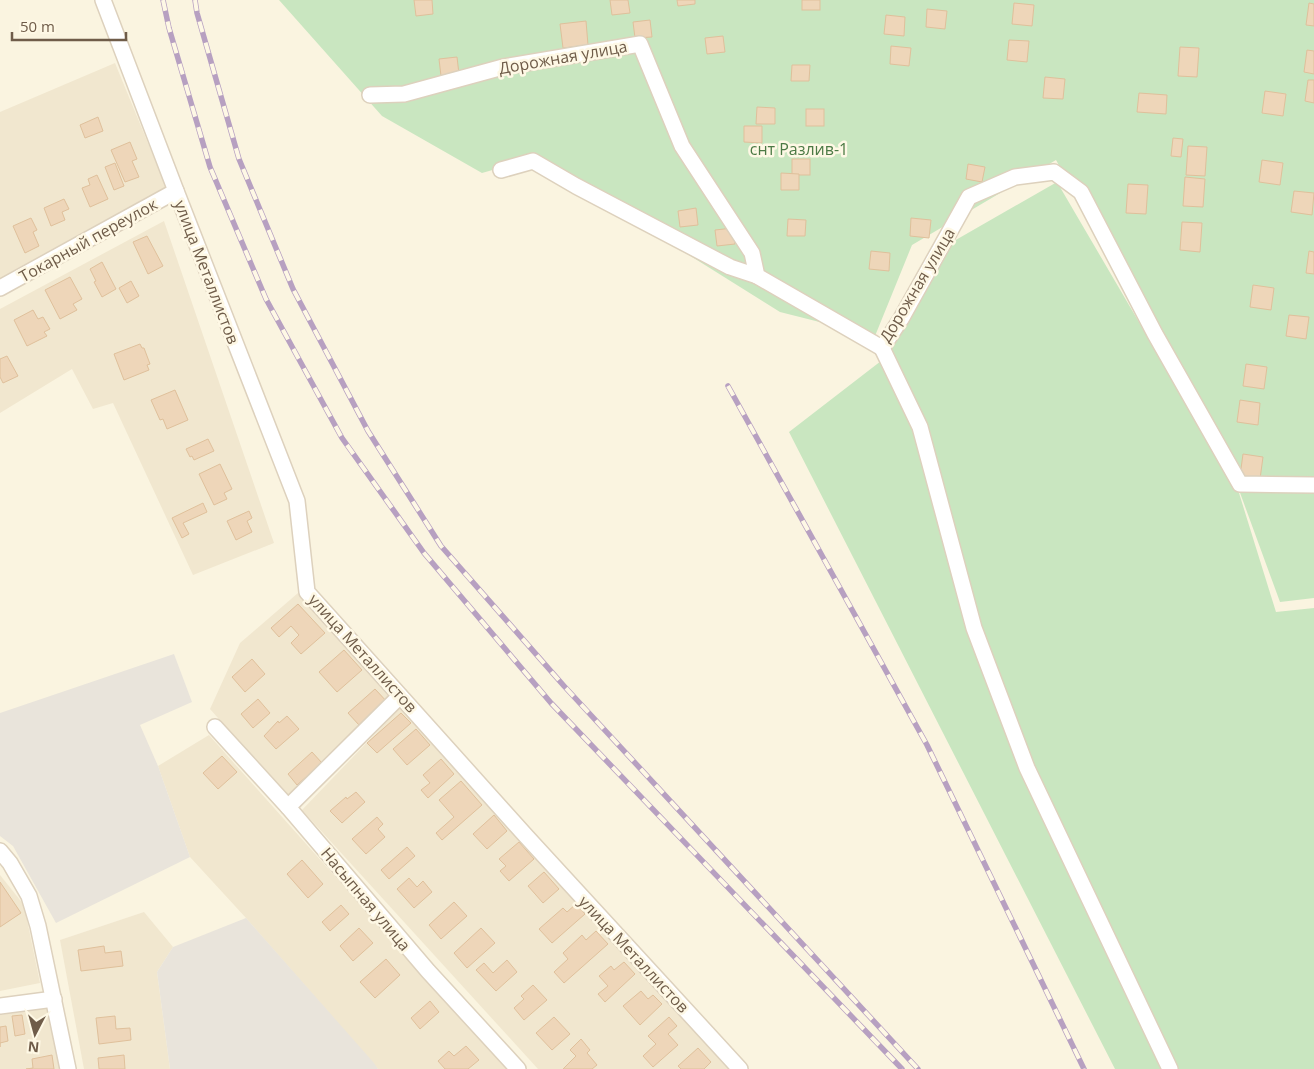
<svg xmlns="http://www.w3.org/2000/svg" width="1314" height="1069" font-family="'Open Sans',sans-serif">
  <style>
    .residential { fill: #f1e7cf }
    .industrial { fill: #e9e4db }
    .green { fill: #c9e6c0 }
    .building { fill: #eed6b9; stroke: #dfc09b }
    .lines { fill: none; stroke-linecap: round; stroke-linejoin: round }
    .street-casing { stroke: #ddd1bd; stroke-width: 18 }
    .street { stroke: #fff; stroke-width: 15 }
    .rail-casing { stroke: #b7a0c1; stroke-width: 5.5 }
    .rail { stroke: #fef8e5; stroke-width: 4; stroke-dasharray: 11; stroke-linecap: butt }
    .labels { text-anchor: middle; stroke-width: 5; stroke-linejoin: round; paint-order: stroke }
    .street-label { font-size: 16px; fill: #6f5c49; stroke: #fef8e5 }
    .park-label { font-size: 16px; fill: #4c7a45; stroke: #fef8e5 }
  </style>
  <rect width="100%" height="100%" fill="#faf4e0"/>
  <g class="residential">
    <path d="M115,63L166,187L0,279V112Z"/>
    <path d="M164,221L274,543L193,575L113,403L93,409L72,369L0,413V309Z"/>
    <path d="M298,593L393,696L290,799L210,709L240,643Z"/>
    <path d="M401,707L733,1069H538L302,810Z"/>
    <path d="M209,735L507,1069H378L246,918L190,857L158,766Z"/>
    <path d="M0,875L24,905L40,983L0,991Z"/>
    <path d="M144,912L173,947L157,972L170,1069H84L60,940Z"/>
    <path d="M49,1008L60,1069H0V1015Z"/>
  </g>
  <g class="industrial">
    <path d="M174,654L192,702L140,725L158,766L190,857L56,923L13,846L0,836V713Z"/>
    <path d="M246,918L374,1063L378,1069H170L157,972L173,947Z"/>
  </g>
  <g class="green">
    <path d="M279,0H1314V598L1280,602L1239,490L1056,160L912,245L875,336L780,312L534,158L482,173L382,116Z"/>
    <path d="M1057,182L1239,493L1276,612L1314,608V1069H1115L789,432L881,361L954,241Z"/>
  </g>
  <g class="building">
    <path d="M414,0H432L433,14L416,16Z"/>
    <path d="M610,0H628L630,13L612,15Z"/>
    <path d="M677,0H695V4L678,6Z"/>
    <rect x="802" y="0" width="18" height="10"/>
    <path d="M1014,3L1034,5L1032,26L1012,24Z"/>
    <path d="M1309,3L1314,4V26L1306,25Z"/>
    <path d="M927,9L947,11L945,29L926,27Z"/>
    <path d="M886,15L905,17L904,36L884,34Z"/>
    <path d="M650,20L652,37L635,38L633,22Z"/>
    <path d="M586,21L588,45L563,48L560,24Z"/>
    <path d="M723,36L725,52L707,54L705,38Z"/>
    <path d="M1009,40L1029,41L1027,62L1007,60Z"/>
    <path d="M891,46L911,48L909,66L890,64Z"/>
    <path d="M1180,47L1199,48L1197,77L1178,76Z"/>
    <path d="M1307,50L1314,51V74L1304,72Z"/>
    <path d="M457,57L459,74L441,76L439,59Z"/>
    <path d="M792,65H810L809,81H791Z"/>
    <path d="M1045,77L1065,79L1063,99L1043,98Z"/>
    <path d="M1308,80H1314V103L1305,101Z"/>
    <path d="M1265,91L1286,94L1283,116L1262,113Z"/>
    <path d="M1139,93L1167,95L1166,114L1137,112Z"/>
    <path d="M757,107L775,108V124H756Z"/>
    <rect x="806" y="109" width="18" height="17"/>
    <path d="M98,117L103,131L85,138L80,125Z"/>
    <path d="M744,126H762V143L744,142Z"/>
    <path d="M1173,138L1183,139L1181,157L1171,156Z"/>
    <path d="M130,142L137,159L132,161L139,177L125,182L111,150Z"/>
    <path d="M1188,146L1207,147L1205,176L1186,175Z"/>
    <rect x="792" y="159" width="18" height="16"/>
    <path d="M1262,160L1283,163L1280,185L1259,182Z"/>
    <path d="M115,163L124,186L114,190L105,167Z"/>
    <path d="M968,164L985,167L982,182L966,179Z"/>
    <path d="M781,173L799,174V190H781Z"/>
    <path d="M97,175L108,199L90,207L82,188L90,185L88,179Z"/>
    <path d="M1185,177L1205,179L1203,207L1183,206Z"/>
    <path d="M1128,184L1148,185L1146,214L1126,213Z"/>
    <path d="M1294,191L1314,193L1312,215L1291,212Z"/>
    <path d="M64,199L69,209L62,212L65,220L51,226L44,208Z"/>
    <path d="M696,208L698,225L680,227L678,211Z"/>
    <path d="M31,218L37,230L33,232L39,246L25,253L13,226Z"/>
    <path d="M911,218L931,220L929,238L910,236Z"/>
    <path d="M788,219L806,220L805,236H787Z"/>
    <path d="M1182,222L1202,223L1200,252L1180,250Z"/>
    <path d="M733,228L735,244L717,246L715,230Z"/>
    <path d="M147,236L163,266L148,274L133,242Z"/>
    <path d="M871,251L890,253L889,271L869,269Z"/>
    <path d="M1309,251L1314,252V274L1306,273Z"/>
    <path d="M102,262L116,289L102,297L94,282L96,281L90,269Z"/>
    <path d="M70,277L82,299L73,304L77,310L60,319L45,290Z"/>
    <path d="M131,281L139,296L127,303L119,288Z"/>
    <path d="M1253,285L1274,288L1271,310L1250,307Z"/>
    <path d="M33,310L38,319L43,317L50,329L44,332L47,336L27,346L14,320Z"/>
    <path d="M1289,315L1309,317L1306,339L1286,336Z"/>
    <path d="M140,344L142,348H144L150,364L147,365L149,370L124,380L114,354Z"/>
    <path d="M7,356L18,376L3,383L0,377V359Z"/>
    <path d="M1246,364L1267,367L1264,389L1243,386Z"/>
    <path d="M175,390L188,420L167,429L163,419L160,420L151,400Z"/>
    <path d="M1240,400L1260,403L1258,425L1237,422Z"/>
    <path d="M208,439L214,451L194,460L192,456L190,457L186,449Z"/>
    <path d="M1243,454L1263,457L1260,479L1240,476Z"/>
    <path d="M220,464L232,489L224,493L227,499L214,505L199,474Z"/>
    <path d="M203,503L207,512L183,523L189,534L182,538L172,518Z"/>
    <path d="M249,511L252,518L247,521L252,532L236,540L227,521Z"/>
    <path d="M298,604L325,633L301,654L291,643L299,635L291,626L279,637L271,628Z"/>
    <path d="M344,650L362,670L337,692L319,672Z"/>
    <path d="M252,659L265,674L245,692L232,677Z"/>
    <path d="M375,689L389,704L366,724L363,721L359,725L348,713Z"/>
    <path d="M258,699L270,713L253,728L241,714Z"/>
    <path d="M401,713L411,723L377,753L367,743Z"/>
    <path d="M287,716L299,729L276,749L264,736L278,721L279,723Z"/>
    <path d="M416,729L430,745L407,765L393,749Z"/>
    <path d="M312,752L322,763L297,785L288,774Z"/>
    <path d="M222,756L237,772L218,789L203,773Z"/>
    <path d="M441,759L454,774L428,798L421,790L430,783L423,775Z"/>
    <path d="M461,781L482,805L442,840L436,833L454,817L439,800Z"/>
    <path d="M356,792L365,802L342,823L330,811L346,797L347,799Z"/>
    <path d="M494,815L507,831L487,849L473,834Z"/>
    <path d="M377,817L383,824L378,829L385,837L366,854L352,839Z"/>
    <path d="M519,842L534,859L509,881L500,871L506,866L499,859Z"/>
    <path d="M407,847L415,856L389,879L381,870Z"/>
    <path d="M302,860L323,884L308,898L287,874Z"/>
    <path d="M544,872L559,889L543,903L528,886Z"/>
    <path d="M409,878L417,887L423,881L432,892L414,908L397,889Z"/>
    <path d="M0,882L21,913L0,927Z"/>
    <path d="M454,902L467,916L441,939L429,925Z"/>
    <path d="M576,904L585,914L552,943L539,929L563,908L567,912Z"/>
    <path d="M341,905L349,914L330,931L322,922Z"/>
    <path d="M359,928L373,943L353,961L340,946Z"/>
    <path d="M481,928L495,943L467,968L454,953Z"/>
    <path d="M596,931L608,944L564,983L554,972L568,959L563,953L582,935L586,940Z"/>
    <path d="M104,946L105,953L121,951L123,966L81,971L78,950Z"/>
    <path d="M386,959L400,975L375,998L360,982Z"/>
    <path d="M507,960L517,972L496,991L476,970L484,963L493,973Z"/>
    <path d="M624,962L635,974L605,1002L598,994L608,986L599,976L611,966L614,970Z"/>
    <path d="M533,985L547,1000L524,1020L514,1008L524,999L521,996Z"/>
    <path d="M641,991L648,999L653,995L662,1004L640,1025L623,1006Z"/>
    <path d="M430,1001L439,1012L420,1029L411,1018Z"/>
    <path d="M22,1015L25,1034L15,1036L12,1016Z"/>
    <path d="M115,1016L116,1029L130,1028L131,1040L99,1044L96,1018Z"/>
    <path d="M554,1017L570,1034L552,1050L536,1033Z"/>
    <path d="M669,1017L677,1026L668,1034L678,1045L653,1067L643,1056L656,1044L648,1036Z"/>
    <path d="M6,1026L8,1041L0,1043V1047V1027Z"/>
    <path d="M581,1039L590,1050L587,1053L597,1065L592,1069H563L576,1056L570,1050Z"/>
    <path d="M466,1046L479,1060L468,1069H445L438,1061L449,1051L454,1056Z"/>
    <path d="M698,1048L711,1062L704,1069H681L678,1066Z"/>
    <path d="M52,1055L54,1069H26L33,1068L32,1059Z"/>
    <path d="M124,1055L125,1069H99L98,1058Z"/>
  </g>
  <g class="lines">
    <defs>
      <g id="street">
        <path d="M103,0L176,191L297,501L307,592L526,836L740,1069"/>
        <path d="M370,95L404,94L503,67L640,44L682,146L752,253L757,276L882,348L901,319L969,197L1015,177L1054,172L1081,192L1155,334L1240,484L1314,485"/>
        <path d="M501,170L533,161L576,186L730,267L757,276"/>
        <path d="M0,288L176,191"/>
        <path d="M882,348L920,427L974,628L1027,768L1170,1069"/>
        <path d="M215,727L288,807L428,971L518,1069"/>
        <path d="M288,807L400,696"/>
        <path d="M0,851L10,863L29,896L38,926L68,1069"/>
        <path d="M0,1006L54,999"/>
      </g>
    </defs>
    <use href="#street" class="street-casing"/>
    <use href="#street" class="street"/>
    <defs>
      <g id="rail">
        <path d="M163,0L169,28L210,167L266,299L342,438L424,553L551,703L902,1069"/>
        <path d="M195,0L197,13L239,159L293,289L368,431L441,546L564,686L918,1069"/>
        <path d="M728,386L927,745L1084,1069"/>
      </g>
    </defs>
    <use href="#rail" class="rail-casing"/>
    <use href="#rail" class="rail"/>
  </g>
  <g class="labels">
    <g class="street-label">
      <text transform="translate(563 57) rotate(-10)" y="6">Дорожная улица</text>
      <text transform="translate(88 240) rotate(-29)" y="6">Токарный переулок</text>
      <text transform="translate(207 272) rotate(69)" y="6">улица Металлистов</text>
      <text transform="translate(917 285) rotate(-59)" y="6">Дорожная улица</text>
      <text transform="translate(363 653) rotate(48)" y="6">улица Металлистов</text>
      <text transform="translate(366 899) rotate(50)" y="6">Насыпная улица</text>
      <text transform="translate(634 954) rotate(47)" y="6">улица Металлистов</text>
    </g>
    <g class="park-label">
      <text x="799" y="155">снт Разлив-1</text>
    </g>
  </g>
  <g transform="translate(35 1034) rotate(186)" stroke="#fef8e5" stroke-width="4" paint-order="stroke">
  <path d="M0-4L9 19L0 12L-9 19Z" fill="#6f5c49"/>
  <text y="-8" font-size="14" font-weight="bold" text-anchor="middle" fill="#6f5c49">N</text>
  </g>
  <path d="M12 32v8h114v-8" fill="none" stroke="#6f5c49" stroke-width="2.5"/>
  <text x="20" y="32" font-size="15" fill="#6f5c49" stroke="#fef8e5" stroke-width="4" paint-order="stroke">50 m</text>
</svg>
